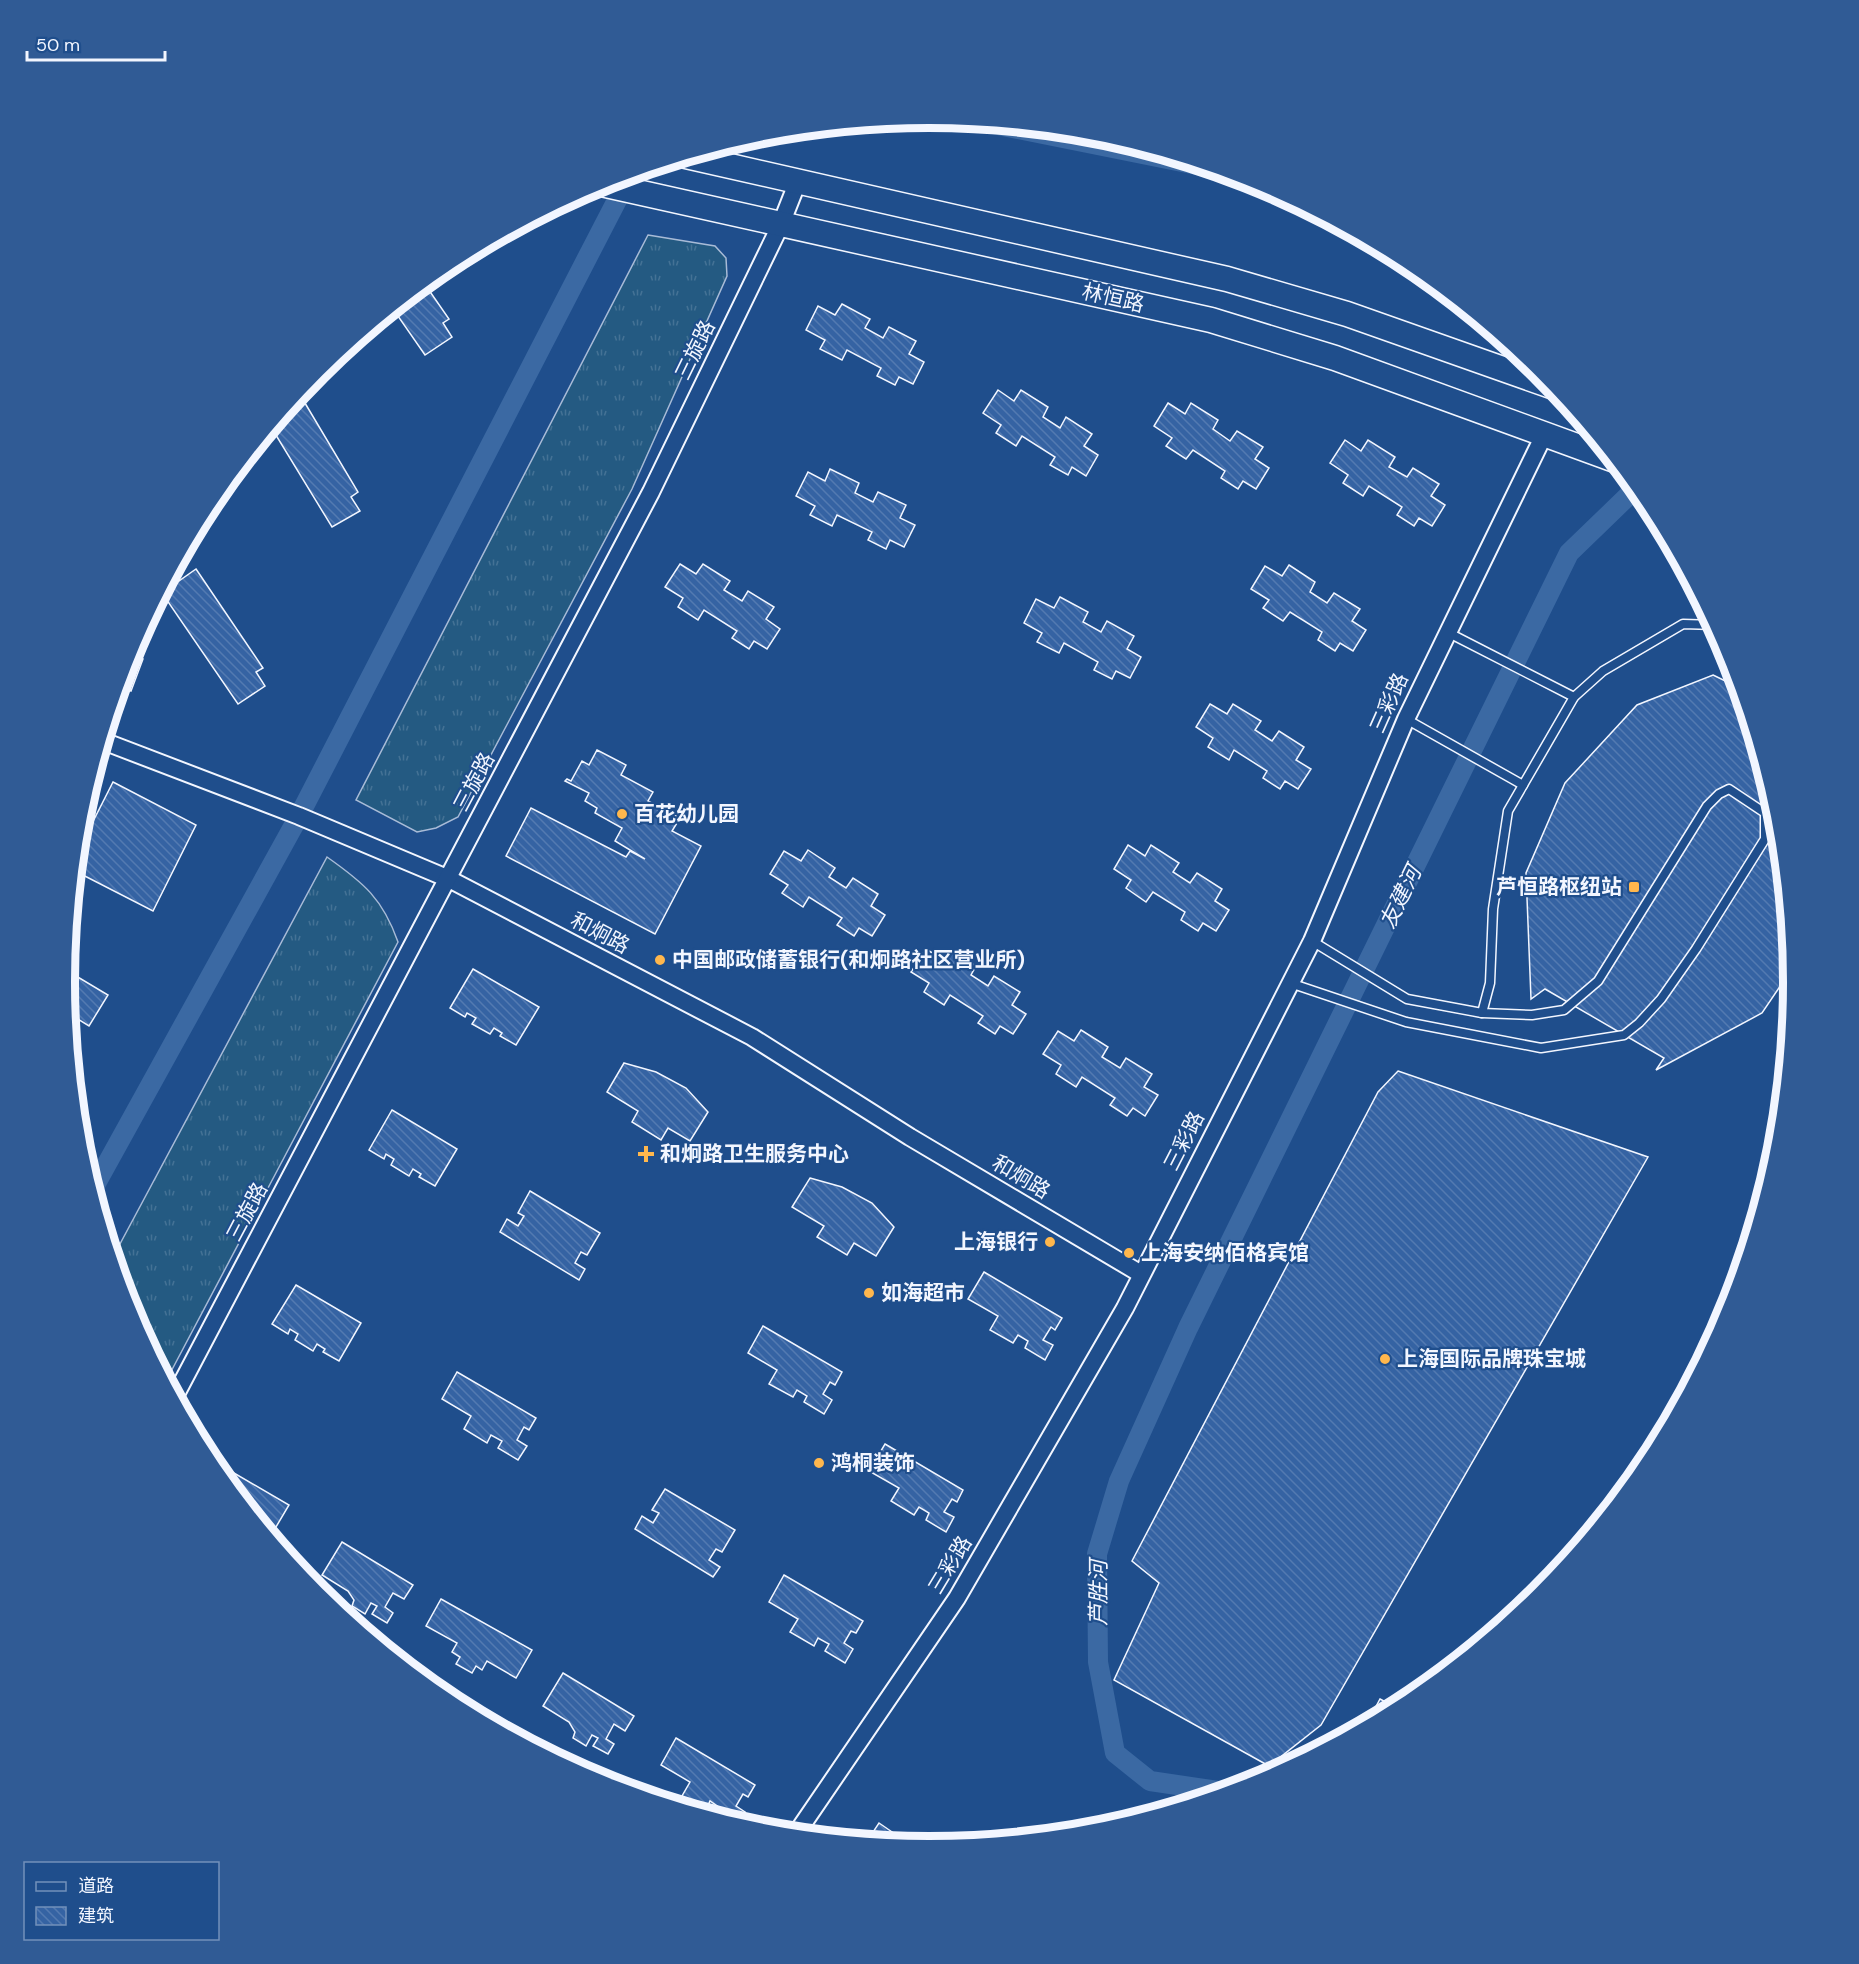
<svg xmlns="http://www.w3.org/2000/svg" width="1859" height="1964" font-family="'DM Sans','Noto Sans SC',sans-serif">
  <style>
    .grass { fill: url(#grass-tufts); stroke: #a8bbd7; stroke-width: 1.5 }
    .lines { fill: none; stroke-linecap: round; stroke-linejoin: round }
    .canal { stroke: #3b69a3; stroke-width: 20 }
    .building { fill: url(#building-back-hatch); stroke: #f2f6ff; stroke-width: 1.5 }
    .service-casing { stroke: #f2f6ff; stroke-width: 11 }
    .minor-casing { stroke: #f2f6ff; stroke-width: 20 }
    .secondary-casing { stroke: #f2f6ff; stroke-width: 27 }
    .service { stroke: #1f4e8c; stroke-width: 8 }
    .minor { stroke: #1f4e8c; stroke-width: 16 }
    .secondary { stroke: #1f4e8c; stroke-width: 24 }
    .poi-dot { fill: #ffb74d; stroke: #1f4e8c; stroke-width: 2 }
    .labels { text-anchor: middle; stroke-width: 4.5; stroke-linejoin: round; paint-order: stroke }
    .street-label { font-size: 21px; fill: #f2f6ff; stroke: #1f4e8c }
    .poi-label { font-size: 21px; font-weight: bold; fill: #f2f6ff; stroke: #1f4e8c; text-anchor: start }
    .water-label { font-size: 22px; font-style: italic; fill: #f2f6ff; stroke: #1f4e8c }
    .rim { fill: none; stroke: #f2f6ff; stroke-width: 8 }
  </style>
  <defs>
    <pattern id="grass-tufts" width="24" height="20" patternUnits="userSpaceOnUse" patternTransform="scale(1.5)"><rect width="24" height="20" fill="#245a82"/><path d="M3 7l-1-3M5 7V3M7 7l1-3M15 17l-1-3M17 17v-4M19 17l1-3" fill="none" stroke="#447295"/></pattern>
    <pattern id="building-back-hatch" width="6" height="6" patternUnits="userSpaceOnUse" patternTransform="scale(1.5)"><rect width="6" height="6" fill="#3563a3"/><path d="M-1 5l2 2M0 0l6 6M5-1l2 2" fill="none" stroke="#537ab1"/></pattern>
  </defs>
  <rect width="100%" height="100%" fill="#1f4e8c"/>
  <g class="grass">
    <path d="M648,235L715,246L726,258L727,276L632,489L458,817L436,828L417,832L356,800Z"/>
    <path d="M327,857C364,883 383,899 398,942L166,1381L130,1313L113,1257Z"/>
  </g>
  <g class="lines">
    <g class="canal">
      <path d="M988,123L1207,167"/>
      <path d="M93,1189L299,816L631,173"/>
      <path d="M1225,1792L1150,1781L1115,1753L1098,1662L1097,1554L1119,1481L1188,1328L1569,553L1629,495L1633,483"/>
    </g>
  </g>
  <g class="building">
    <path d="M424,283L449,319L443,323L452,337L425,355L393,309Z"/>
    <path d="M842,304L870,319L865,328L883,338L889,327L916,341L909,354L924,362L913,384L899,377L895,385L877,376L881,368L847,350L842,360L820,349L825,340L806,330L818,306L835,315Z"/>
    <path d="M998,390L1014,401L1021,390L1048,407L1043,417L1060,428L1066,417L1092,434L1084,446L1098,455L1086,476L1072,467L1068,475L1050,465L1055,457L1022,436L1016,446L996,433L1001,425L983,413Z"/>
    <path d="M299,393L358,492L351,497L360,511L332,527L271,427Z"/>
    <path d="M1168,403L1185,414L1191,403L1218,420L1213,429L1230,441L1237,431L1263,447L1255,459L1269,468L1256,489L1243,481L1238,489L1221,478L1225,471L1193,450L1186,459L1166,446L1172,438L1154,426Z"/>
    <path d="M1345,440L1361,451L1368,440L1395,457L1389,467L1407,477L1413,468L1439,484L1431,496L1445,505L1432,526L1419,518L1414,526L1397,515L1402,507L1369,486L1363,496L1343,483L1348,475L1330,463Z"/>
    <path d="M830,469L859,483L855,493L873,502L878,492L906,505L900,518L915,525L904,547L890,540L886,549L868,540L872,532L837,515L832,526L810,515L815,506L796,496L808,472L825,481Z"/>
    <path d="M680,564L696,574L703,564L730,581L724,590L742,601L748,591L774,607L766,619L780,629L767,649L754,641L749,649L732,638L737,631L704,610L698,620L678,607L683,598L665,587Z"/>
    <path d="M1289,565L1315,582L1310,592L1327,603L1334,593L1360,609L1352,621L1366,630L1353,651L1340,643L1335,651L1318,640L1322,632L1290,612L1283,621L1263,608L1269,600L1251,589L1265,566L1282,576Z"/>
    <path d="M196,569L263,668L256,672L265,686L238,704L162,593Z"/>
    <path d="M1060,597L1088,612L1083,622L1101,632L1107,621L1134,636L1127,649L1141,657L1130,678L1116,671L1112,679L1094,670L1098,662L1064,643L1059,653L1037,642L1042,633L1024,623L1036,599L1054,608Z"/>
    <path d="M130,653L143,659L131,691L120,687Z"/>
    <path d="M1713,675L1740,688L1778,814L1793,967L1762,1013L1656,1070L1664,1058L1545,989L1531,999L1526,873L1565,783L1637,705Z"/>
    <path d="M1210,704L1227,714L1233,704L1261,721L1255,730L1272,741L1279,731L1304,747L1296,760L1311,769L1298,789L1285,781L1280,789L1263,778L1267,771L1234,750L1229,760L1208,747L1213,738L1196,727Z"/>
    <path d="M597,750L626,765L621,775L653,792L648,801L680,818L672,831L701,846L655,934L506,856L531,808L626,857L630,851L645,859L615,841L622,828L595,813L597,808L585,801L589,793L565,781L567,779L571,781L582,761L589,765Z"/>
    <path d="M113,782L196,825L153,911L75,871L77,853Z"/>
    <path d="M1128,845L1145,856L1151,845L1179,863L1173,872L1190,883L1197,873L1222,889L1215,901L1229,910L1216,931L1203,923L1198,931L1181,920L1185,912L1153,892L1146,902L1126,888L1131,880L1114,869Z"/>
    <path d="M808,850L835,868L829,877L846,888L853,878L878,894L871,906L885,915L872,936L859,928L854,936L837,925L842,918L809,897L803,907L782,893L788,885L770,874L784,851L801,861Z"/>
    <path d="M926,949L942,959L949,949L976,966L971,975L988,986L994,976L1020,992L1012,1005L1026,1014L1013,1034L1000,1026L995,1034L978,1023L983,1016L950,995L944,1005L924,992L929,983L911,972Z"/>
    <path d="M473,969L539,1007L516,1045L500,1036L502,1033L494,1028L490,1034L472,1024L476,1018L467,1013L465,1017L450,1008Z"/>
    <path d="M66,970L108,995L89,1026L68,1013Z"/>
    <path d="M1081,1030L1108,1047L1102,1057L1120,1068L1126,1058L1152,1074L1144,1087L1158,1095L1145,1116L1133,1108L1127,1116L1110,1105L1115,1098L1082,1077L1076,1087L1056,1074L1061,1065L1043,1054L1058,1031L1074,1041Z"/>
    <path d="M624,1063L656,1072L686,1088L708,1112L690,1141L668,1128L661,1140L632,1122L638,1111L607,1092Z"/>
    <path d="M1398,1071L1648,1157L1321,1725L1269,1766L1114,1680L1159,1583L1132,1561L1378,1092Z"/>
    <path d="M392,1110L457,1149L435,1186L419,1177L421,1174L413,1169L409,1176L391,1165L394,1159L386,1154L384,1159L369,1150Z"/>
    <path d="M810,1178L842,1187L872,1203L894,1227L876,1256L854,1243L847,1255L817,1237L824,1226L792,1207Z"/>
    <path d="M530,1191L600,1233L587,1255L581,1252L575,1263L585,1269L579,1280L500,1232L507,1219L518,1226L524,1216L518,1213Z"/>
    <path d="M984,1272L1062,1318L1055,1330L1051,1327L1043,1340L1053,1345L1045,1360L1025,1348L1028,1341L1018,1335L1013,1343L990,1330L998,1316L968,1299Z"/>
    <path d="M296,1285L361,1323L339,1361L323,1352L325,1349L317,1344L313,1351L295,1340L298,1334L290,1329L288,1334L272,1324Z"/>
    <path d="M763,1326L842,1372L835,1385L830,1382L823,1394L832,1400L824,1414L804,1402L807,1396L797,1390L793,1397L769,1384L777,1370L748,1353Z"/>
    <path d="M457,1372L536,1418L529,1430L524,1427L517,1440L527,1446L518,1460L498,1448L502,1441L491,1435L487,1443L464,1429L471,1416L442,1399Z"/>
    <path d="M885,1444L963,1490L957,1502L952,1499L944,1512L954,1517L946,1532L926,1520L929,1513L919,1507L914,1515L891,1501L899,1488L869,1471Z"/>
    <path d="M210,1459L289,1505L273,1532L262,1525L210,1462Z"/>
    <path d="M665,1489L735,1530L722,1552L716,1549L709,1560L720,1567L713,1577L635,1529L642,1516L653,1523L659,1513L652,1510Z"/>
    <path d="M342,1542L413,1585L404,1599L393,1593L385,1607L393,1613L387,1623L372,1614L377,1606L371,1603L365,1614L352,1606L354,1600L348,1591L322,1575Z"/>
    <path d="M784,1575L863,1621L856,1633L851,1631L844,1643L853,1649L845,1663L825,1651L829,1644L818,1638L814,1646L790,1632L798,1619L769,1602Z"/>
    <path d="M441,1599L532,1650L516,1678L487,1661L482,1670L476,1666L472,1673L456,1664L460,1657L452,1652L457,1643L426,1626Z"/>
    <path d="M563,1673L634,1716L625,1731L614,1724L606,1739L614,1744L608,1754L593,1746L598,1738L592,1735L586,1746L573,1738L575,1732L569,1722L543,1706Z"/>
    <path d="M1380,1699L1397,1708L1366,1725Z"/>
    <path d="M676,1738L755,1785L748,1797L743,1794L736,1806L745,1812L738,1824L717,1814L720,1808L710,1801L706,1810L682,1796L690,1782L661,1765Z"/>
    <path d="M879,1823L911,1845L867,1841Z"/>
  </g>
  <g class="lines">
    <defs>
      <g id="service">
        <path d="M1447,632L1574,697"/>
        <path d="M1406,719L1523,785"/>
        <path d="M1290,983L1406,1022L1541,1048L1624,1035L1639,1023L1661,999L1696,949L1765,839V813L1729,789L1719,794L1707,806L1598,981L1564,1010L1532,1015L1482,1013L1407,999L1312,941"/>
        <path d="M1482,1013L1490,983L1493,909L1508,811L1574,697L1603,671L1683,624L1715,625"/>
      </g>
      <g id="minor">
        <path d="M103,741L299,816L449,879L752,1037L910,1137L1141,1274"/>
        <path d="M175,1396L651,492L781,224L798,181"/>
        <path d="M796,1834L957,1598L1125,1308L1312,941L1406,719L1545,433"/>
      </g>
      <g id="secondary">
        <path d="M686,156L1227,279L1347,314L1554,387"/>
        <path d="M597,183L1211,320L1335,358L1615,460"/>
      </g>
    </defs>
    <use href="#service" class="service-casing"/>
    <use href="#minor" class="minor-casing"/>
    <use href="#secondary" class="secondary-casing"/>
    <use href="#service" class="service"/>
    <use href="#minor" class="minor"/>
    <use href="#secondary" class="secondary"/>
  </g>
  <g class="poi-dot">
    <circle cx="622" cy="814" r="6"/>
    <rect x="1628" y="881" width="12" height="12" rx="3"/>
    <circle cx="660" cy="960" r="6"/>
    <path d="M643 1145h6v6h6v6h-6v6h-6v-6h-6v-6h6z"/>
    <circle cx="1050" cy="1242" r="6"/>
    <circle cx="1129" cy="1253" r="6"/>
    <circle cx="869" cy="1293" r="6"/>
    <circle cx="1385" cy="1359" r="6"/>
    <circle cx="819" cy="1463" r="6"/>
  </g>
  <g class="labels">
    <g class="street-label">
      <text transform="translate(1113 298) rotate(13)" y="7">林恒路</text>
      <text transform="translate(695 350) rotate(-64)" y="7">三旋路</text>
      <text transform="translate(1389 703) rotate(-66)" y="7">三彩路</text>
      <text transform="translate(474 782) rotate(-62)" y="7">三旋路</text>
      <text transform="translate(600 933) rotate(28)" y="7">和炯路</text>
      <text transform="translate(1184 1141) rotate(-63)" y="7">三彩路</text>
      <text transform="translate(1021 1177) rotate(31)" y="7">和炯路</text>
      <text transform="translate(247 1212) rotate(-62)" y="7">三旋路</text>
      <text transform="translate(950 1565) rotate(-59)" y="7">三彩路</text>
    </g>
    <g class="poi-label">
      <text x="634" y="821">百花幼儿园</text>
      <text x="1622" y="894" text-anchor="end">芦恒路枢纽站</text>
      <text x="672" y="967">中国邮政储蓄银行(和炯路社区营业所)</text>
      <text x="660" y="1161">和炯路卫生服务中心</text>
      <text x="1038" y="1249" text-anchor="end">上海银行</text>
      <text x="1141" y="1260">上海安纳佰格宾馆</text>
      <text x="881" y="1300">如海超市</text>
      <text x="1397" y="1366">上海国际品牌珠宝城</text>
      <text x="831" y="1470">鸿桐装饰</text>
    </g>
    <g class="water-label">
      <text transform="translate(1400 897) rotate(-64)" y="8">友建河</text>
      <text transform="translate(1098 1593) rotate(-90)" y="8">芦胜河</text>
    </g>
  </g>
  <path d="M0 0H1859V1964H0ZM75 982a854 854 0 1 1 1708 0a854 854 0 1 1-1708 0Z" fill="#305b95" fill-rule="evenodd"/>
  <path class="rim" d="M75 982a854 854 0 1 1 1708 0a854 854 0 1 1-1708 0Z"/>
  <rect x="24" y="1862" width="195" height="78" fill="#1f4e8c" stroke="#7391ba" stroke-width="1.5"/>
  <rect x="36" y="1882" width="30" height="9" fill="#1f4e8c" stroke="#7391ba" stroke-width="1.5"/>
  <text x="78" y="1892" font-size="18" fill="#f2f6ff">道路</text>
  <rect x="36" y="1907" width="30" height="18" fill="url(#building-back-hatch)" stroke="#7391ba" stroke-width="1.5"/>
  <text x="78" y="1922" font-size="18" fill="#f2f6ff">建筑</text>
  <path d="M27 51v9h138v-9" fill="none" stroke="#f2f6ff" stroke-width="3"/>
  <text x="36" y="51" font-size="18" fill="#f2f6ff" stroke="#1f4e8c" stroke-width="4.5" paint-order="stroke">50 m</text>
</svg>
